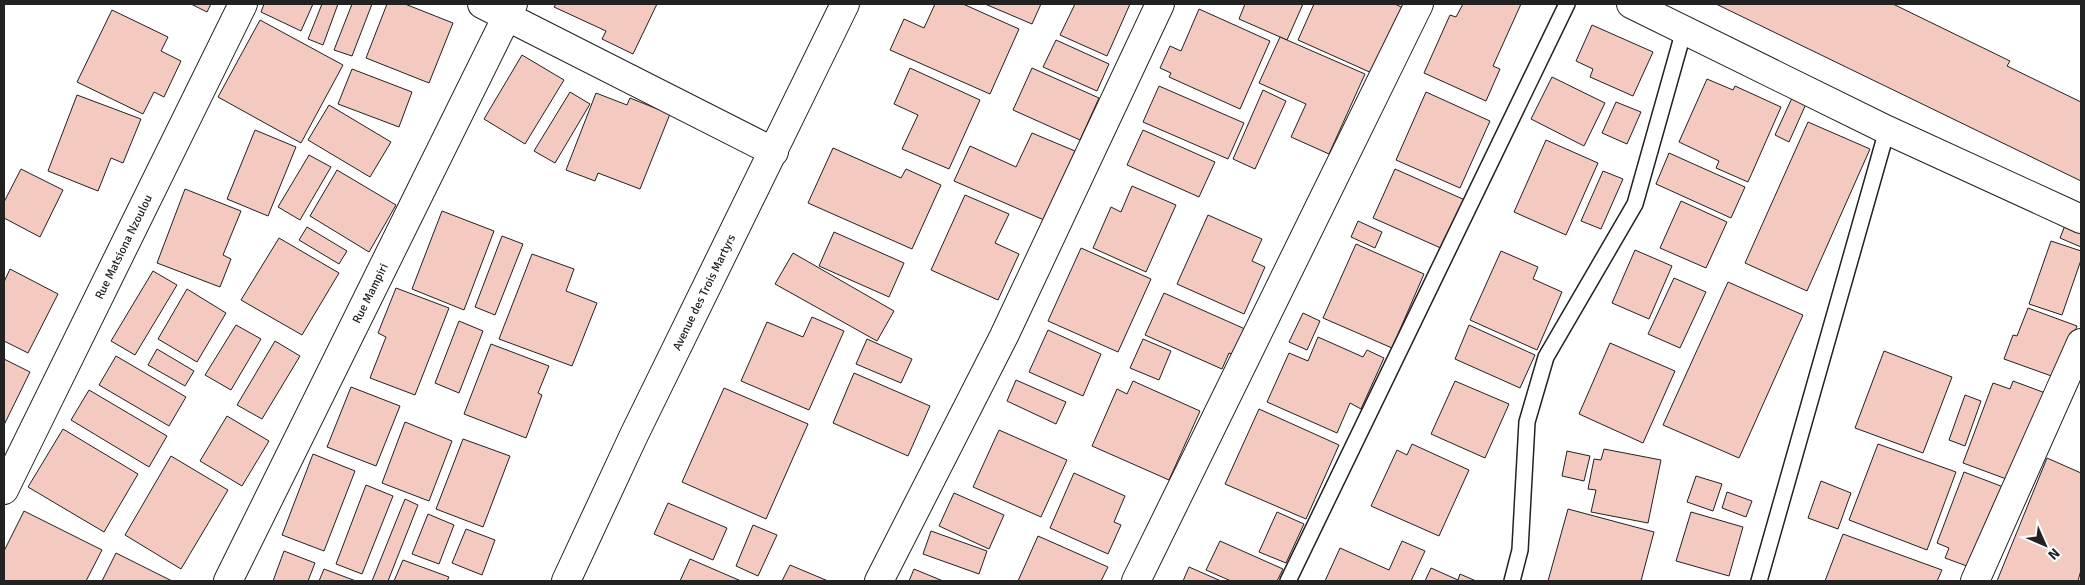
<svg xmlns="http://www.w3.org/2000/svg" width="2085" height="585" font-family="Signika,sans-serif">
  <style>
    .building { fill: #f3c9c0; stroke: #222 }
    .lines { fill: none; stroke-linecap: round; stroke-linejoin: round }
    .lane-casing { stroke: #222; stroke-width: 18 }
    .street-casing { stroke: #222; stroke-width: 30 }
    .secondary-casing { stroke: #222; stroke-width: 30 }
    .lane { stroke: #fff; stroke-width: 15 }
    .street { stroke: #fff; stroke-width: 28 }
    .secondary { stroke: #fff; stroke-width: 28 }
    .labels { text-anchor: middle; stroke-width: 4; stroke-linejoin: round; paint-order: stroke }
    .street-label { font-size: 12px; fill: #222; stroke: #fff }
  </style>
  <rect width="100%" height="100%" fill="#fff"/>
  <g class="building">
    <path d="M191,4H211L207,12Z"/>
    <path d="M264,4H313L301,31L261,12Z"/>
    <path d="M322,4H338L323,45L308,39Z"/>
    <path d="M352,4H372L352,56L334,50Z"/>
    <path d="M387,4H405L453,23L429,83L366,58Z"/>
    <path d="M556,4H657L633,54L602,39L606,31L554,7Z"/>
    <path d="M935,4H963L1019,29L990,94L890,50L904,19L924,28Z"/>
    <path d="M985,4H1041L1032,24Z"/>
    <path d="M1075,4H1130L1107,56L1060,35Z"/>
    <path d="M1245,4H1303L1287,40L1239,19Z"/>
    <path d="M1314,4H1395L1403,8L1374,74L1298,40Z"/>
    <path d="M1463,4H1521L1493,66L1500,69L1486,101L1424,73L1450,15L1456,17Z"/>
    <path d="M1716,4H1893L2010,61L2007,66L2081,102V181Z"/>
    <path d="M1199,9L1270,41L1240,109L1169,77L1171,73L1160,68L1170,46L1181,51Z"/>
    <path d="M112,10L168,37L161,51L181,61L164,97L154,92L143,114L77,82Z"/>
    <path d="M260,20L343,65L301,143L218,97Z"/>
    <path d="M1592,25L1653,52L1633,96L1590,77L1593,69L1576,61Z"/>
    <path d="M1280,37L1365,74L1329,154L1291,137L1306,104L1259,83Z"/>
    <path d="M1056,40L1109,64L1097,91L1043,67Z"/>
    <path d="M522,55L564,80L525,144L484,119Z"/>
    <path d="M910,68L980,100L949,169L902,149L918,115L894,104Z"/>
    <path d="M1032,68L1099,98L1080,140L1013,110Z"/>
    <path d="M352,69L412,92L399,127L338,104Z"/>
    <path d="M1552,77L1605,103L1584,146L1531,119Z"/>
    <path d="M1707,79L1733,90L1735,86L1781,107L1748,182L1716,168L1719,161L1679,142Z"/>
    <path d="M1159,86L1244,123L1228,159L1143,122Z"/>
    <path d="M1263,90L1286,101L1255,169L1233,159Z"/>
    <path d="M570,92L590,104L555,163L534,151Z"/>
    <path d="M1426,92L1490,121L1460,188L1396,160Z"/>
    <path d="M596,93L627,105L630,98L670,114L640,189L598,173L595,181L566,170Z"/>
    <path d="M77,95L141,119L123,163L111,158L98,191L48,171Z"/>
    <path d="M1792,98L1806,104L1789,142L1775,135Z"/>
    <path d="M1616,102L1641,112L1627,144L1602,133Z"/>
    <path d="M329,105L391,142L370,177L308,140Z"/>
    <path d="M1808,122L1870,149L1807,291L1745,263Z"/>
    <path d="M255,130L296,147L268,216L227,199Z"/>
    <path d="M1143,130L1215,162L1199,197L1127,165Z"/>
    <path d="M1032,133L1075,151L1044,220L954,181L970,146L1016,167Z"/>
    <path d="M1546,140L1598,163L1566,235L1514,212Z"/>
    <path d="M833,148L901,178L906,169L941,185L912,249L808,203Z"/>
    <path d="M1669,153L1745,187L1731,218L1656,184Z"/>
    <path d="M309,155L331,167L300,220L278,207Z"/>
    <path d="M21,169L63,190L40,237L4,218V202Z"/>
    <path d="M1395,169L1465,200L1443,249L1373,218Z"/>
    <path d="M337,170L396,205L369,252L310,216Z"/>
    <path d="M1603,171L1623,179L1601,229L1581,221Z"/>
    <path d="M1132,186L1176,205L1146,272L1093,248L1111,207L1121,212Z"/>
    <path d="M185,189L241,211L223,255L231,259L220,287L157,263Z"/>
    <path d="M965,195L1009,214L995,243L1019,254L998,300L931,270Z"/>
    <path d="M1681,201L1727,222L1706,268L1660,248Z"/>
    <path d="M442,211L494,231L464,310L412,289Z"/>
    <path d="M1208,215L1262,239L1252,261L1265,267L1244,314L1177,284Z"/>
    <path d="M2068,218L2081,224V247L2060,238Z"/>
    <path d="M1358,221L1382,232L1375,248L1351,237Z"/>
    <path d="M307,227L347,251L339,264L299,240Z"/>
    <path d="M834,232L904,263L889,297L819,266Z"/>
    <path d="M502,236L523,244L495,315L475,307Z"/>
    <path d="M279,238L339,273L302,335L241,300Z"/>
    <path d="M2051,241L2081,251V260L2062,315L2029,304Z"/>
    <path d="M1356,244L1424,274L1392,348L1323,318Z"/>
    <path d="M1081,248L1151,279L1118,352L1048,321Z"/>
    <path d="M1635,250L1672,266L1649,319L1612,303Z"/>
    <path d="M1501,251L1538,267L1533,279L1562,292L1537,350L1470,320Z"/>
    <path d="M793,253L894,311L877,341L775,284Z"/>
    <path d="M532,254L574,269L566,291L597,303L572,366L499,339Z"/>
    <path d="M10,269L58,294L28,353L4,341V282Z"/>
    <path d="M153,271L177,285L135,355L111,341Z"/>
    <path d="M1674,278L1706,292L1680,348L1648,334Z"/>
    <path d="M1728,282L1803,315L1739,458L1663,425Z"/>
    <path d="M396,288L449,308L415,395L370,378L386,337L378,333Z"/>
    <path d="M187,289L226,313L197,362L158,339Z"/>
    <path d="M1164,293L1254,333L1242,358L1229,353L1222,369L1145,335Z"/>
    <path d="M2028,308L2077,326L2057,378L2004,359L2013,335L2017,336Z"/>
    <path d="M1303,313L1320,321L1307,350L1289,342Z"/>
    <path d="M812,317L844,331L809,410L741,381L767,322L803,337Z"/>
    <path d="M459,321L483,331L459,393L435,383Z"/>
    <path d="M236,325L261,339L231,390L205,375Z"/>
    <path d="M1469,325L1535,355L1520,388L1455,359Z"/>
    <path d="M1048,330L1101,354L1083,396L1029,372Z"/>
    <path d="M1318,337L1363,357L1367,350L1384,358L1361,409L1350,403L1337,433L1267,402L1289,353L1308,361Z"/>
    <path d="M867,339L912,359L901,383L856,364Z"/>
    <path d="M1143,339L1171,351L1159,380L1130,368Z"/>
    <path d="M275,341L300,356L262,419L237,405Z"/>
    <path d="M1610,343L1675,371L1643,443L1579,414Z"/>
    <path d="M491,344L549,366L538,393L542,395L526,438L464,414Z"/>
    <path d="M157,349L194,371L185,386L148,365Z"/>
    <path d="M1884,351L1952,377L1923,453L1855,428Z"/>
    <path d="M116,356L186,397L169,426L99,385Z"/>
    <path d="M4,359L30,372L4,425Z"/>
    <path d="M854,373L930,406L908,456L833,423Z"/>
    <path d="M1016,380L1066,402L1056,424L1007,401Z"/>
    <path d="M1133,381L1200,411L1169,480L1092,446L1117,389L1127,394Z"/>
    <path d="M1455,381L1509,404L1485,458L1431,434Z"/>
    <path d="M2013,381L2048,394L2009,480L1963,463L1993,383L2010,389Z"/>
    <path d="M351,387L400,406L376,466L327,447Z"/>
    <path d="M724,388L808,424L766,519L682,482Z"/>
    <path d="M89,390L167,436L149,467L71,420Z"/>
    <path d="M1965,395L1981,401L1965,446L1949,440Z"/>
    <path d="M1259,409L1339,445L1306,519L1225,484Z"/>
    <path d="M227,416L269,441L242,486L200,461Z"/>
    <path d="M405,422L452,441L429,501L382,483Z"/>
    <path d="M63,429L138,474L104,532L28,487Z"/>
    <path d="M999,430L1067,460L1041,517L973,487Z"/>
    <path d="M463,439L510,456L483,527L436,509Z"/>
    <path d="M1412,444L1469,470L1439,536L1371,506L1397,450L1407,455Z"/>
    <path d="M1878,444L1956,472L1927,550L1849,520Z"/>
    <path d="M1604,449L1661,460L1648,523L1591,512L1596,490L1588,489L1594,459L1601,460Z"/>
    <path d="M1567,451L1590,456L1584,481L1562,476Z"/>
    <path d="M313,454L355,471L324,551L282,535Z"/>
    <path d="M171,456L228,490L181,569L125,535Z"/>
    <path d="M2047,458L2081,473V570L2078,581H1997Z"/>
    <path d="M1964,472L2006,488L1975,569L1945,558L1949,548L1937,543Z"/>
    <path d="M1074,473L1125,496L1114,522L1121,525L1108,554L1050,528Z"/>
    <path d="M1696,476L1722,484L1713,511L1687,502Z"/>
    <path d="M1821,481L1851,493L1838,529L1808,518Z"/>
    <path d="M366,485L393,496L362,574L336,564Z"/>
    <path d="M1727,492L1752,501L1746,517L1722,508Z"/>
    <path d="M954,493L1004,515L989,549L939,526Z"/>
    <path d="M405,499L418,505L388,581H372Z"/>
    <path d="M668,503L727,528L713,560L654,534Z"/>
    <path d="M1568,509L1654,532L1641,581H1548Z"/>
    <path d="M24,511L102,550L86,581H4V551Z"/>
    <path d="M1277,512L1304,524L1286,563L1259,552Z"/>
    <path d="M1691,512L1743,527L1729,576L1676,561Z"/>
    <path d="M428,514L454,525L439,564L412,554Z"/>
    <path d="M753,525L777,535L758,576L736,566Z"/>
    <path d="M466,529L495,540L482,575L452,563Z"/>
    <path d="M931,531L987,551L979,574L923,554Z"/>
    <path d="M1843,534L1942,570L1937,581H1825Z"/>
    <path d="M1038,536L1108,567L1101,581H1018Z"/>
    <path d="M1220,541L1283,569L1277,581H1231L1206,570Z"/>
    <path d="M1402,541L1425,551L1411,581H1325L1340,548L1389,570Z"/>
    <path d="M284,551L315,563L308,581H273Z"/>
    <path d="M116,553L172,581H102Z"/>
    <path d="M690,559L741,581H680Z"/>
    <path d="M403,560L449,577L447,581H394Z"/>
    <path d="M790,565L828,581H782Z"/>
    <path d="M1189,567L1221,581H1183Z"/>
    <path d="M1431,568L1458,580L1460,574L1476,581H1425Z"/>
    <path d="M324,569L356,581H319Z"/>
    <path d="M914,569L943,581H909Z"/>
  </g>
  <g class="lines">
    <defs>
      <g id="lane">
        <path d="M1288,581L1567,4"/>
        <path d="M1512,581L1520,550L1527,422L1546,357L1635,204L1684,30"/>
        <path d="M1759,581L1887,130"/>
      </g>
      <g id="street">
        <path d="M482,4L774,152"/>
        <path d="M1631,4L1887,130L2081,219"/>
        <path id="s1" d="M4,490L243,4"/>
        <path id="s2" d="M228,581L513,4"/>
        <path d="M879,581L1004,336L1160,4"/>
        <path d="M1136,581L1419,4"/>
        <path d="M1975,581L2081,343"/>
      </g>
      <g id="secondary">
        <path id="s3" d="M566,581L634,435L845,4"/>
      </g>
    </defs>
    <use href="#lane" class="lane-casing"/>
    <use href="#street" class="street-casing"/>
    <use href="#secondary" class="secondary-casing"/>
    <use href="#lane" class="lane"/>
    <use href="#street" class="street"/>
    <use href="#secondary" class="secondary"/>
  </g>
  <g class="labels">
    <g class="street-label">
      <text dy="4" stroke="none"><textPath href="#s1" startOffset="271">Rue Matsiona Nzoulou</textPath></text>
      <text dy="4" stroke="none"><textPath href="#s3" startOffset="320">Avenue des Trois Martyrs</textPath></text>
      <text dy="4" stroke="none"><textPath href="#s2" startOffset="321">Rue Mampiri</textPath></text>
    </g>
  </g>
  <rect width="2085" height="585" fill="none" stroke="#222222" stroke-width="10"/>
  <g transform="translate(2045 545) rotate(135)" stroke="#ffffff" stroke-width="4" paint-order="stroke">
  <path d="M0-4L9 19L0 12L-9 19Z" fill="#222222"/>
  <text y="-8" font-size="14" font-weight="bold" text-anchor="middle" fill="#222222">N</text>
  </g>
</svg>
